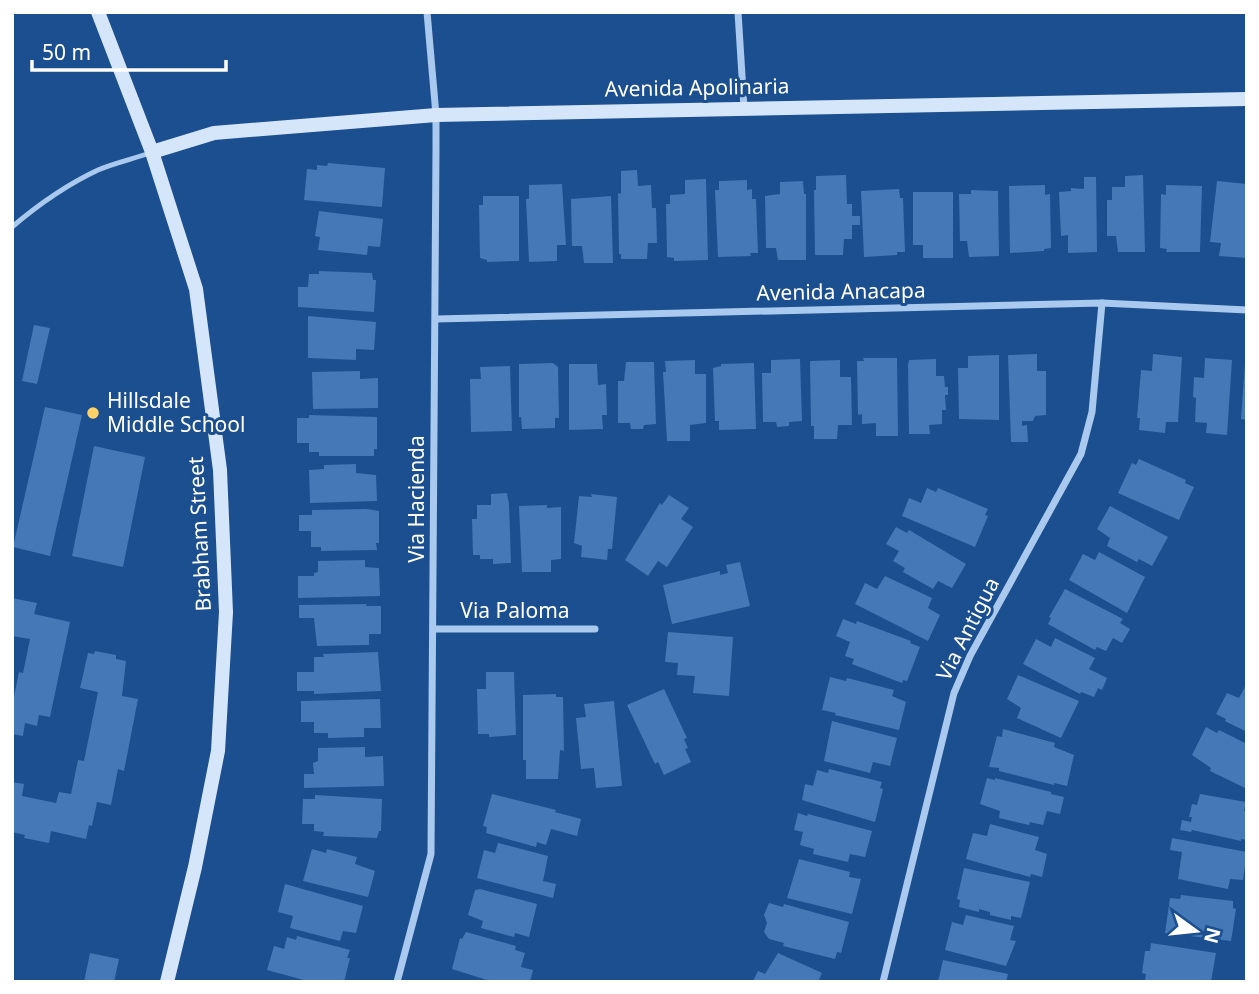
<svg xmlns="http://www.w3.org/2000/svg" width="1259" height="994" font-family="'Noto Sans',sans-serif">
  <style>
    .building { fill: #4478b7 }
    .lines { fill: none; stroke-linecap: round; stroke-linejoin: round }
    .lane { stroke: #a9c9ee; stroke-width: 5 }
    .street { stroke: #a9c9ee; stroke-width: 7 }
    .secondary { stroke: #d6e6fa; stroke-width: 14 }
    .poi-dot { fill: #ffd166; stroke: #1b4f8f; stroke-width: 2.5 }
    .labels { text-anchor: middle; stroke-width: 6; stroke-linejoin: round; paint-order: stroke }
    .street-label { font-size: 21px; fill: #fff; stroke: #1b4f8f }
    .poi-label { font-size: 21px; fill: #fff; stroke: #1b4f8f; text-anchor: start }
  </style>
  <rect width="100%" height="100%" fill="#1b4f8f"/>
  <g class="building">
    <path d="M328,163L385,168L382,207L304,200L307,169L317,170V165L327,166Z"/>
    <path d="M637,170L638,186L651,185L652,208H656L657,243H648L647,259H621V254H619L618,193L621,194V171Z"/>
    <path d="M846,175L847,204H852V216H860V225H852V239H844L843,255H815L814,190H816V176Z"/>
    <path d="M1143,175L1145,252H1118L1116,236H1107V200H1112V187H1125V176Z"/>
    <path d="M1084,177H1096L1097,252L1068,253V235L1061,236L1059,192L1071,191V188L1084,189Z"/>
    <path d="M706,179L708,260L674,261V258L667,257L666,204H670V195L685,194V180Z"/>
    <path d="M747,180V190L752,189V199H756L758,253H750L751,256L718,257L715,190H719V181Z"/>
    <path d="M803,181L804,194H806V260H778L776,248H766L765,196L780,194V182Z"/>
    <path d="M1217,181L1247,184V258L1219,256L1221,243L1210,242Z"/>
    <path d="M562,184L566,245H557V261L529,262L526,199H529V185Z"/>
    <path d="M1045,185V195L1050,194L1051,248L1044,249V251L1010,253L1009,186Z"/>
    <path d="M1166,185L1202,186L1200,252H1166L1167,249L1160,248L1161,194L1166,195Z"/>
    <path d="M899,189L900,198H903L905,252H897V255L864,257L861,191Z"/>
    <path d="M971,190L998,191L999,256L969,257L967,241H960L959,194H971Z"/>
    <path d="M913,192H953V258H923V245H913Z"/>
    <path d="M483,196H519V261L487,262V260L480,258L479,205H483Z"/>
    <path d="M611,196L613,263H584L582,246H572L571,199Z"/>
    <path d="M319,211L383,219L380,247L368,246L367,255L318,250L320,237L315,236Z"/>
    <path d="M319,271L372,273L373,280H376L374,312L298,307V287H308L309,274H319Z"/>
    <path d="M308,316L376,322L374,350L356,349V360L308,358Z"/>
    <path d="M34,325L50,328L37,384L22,381Z"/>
    <path d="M1037,354V371H1046V415L1035,416L1033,421H1022V426L1027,425L1028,442H1011L1008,355Z"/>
    <path d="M1153,354L1182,357L1178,422H1166L1165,433L1139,430L1140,418H1137L1141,370L1152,371Z"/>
    <path d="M999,355V420L959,419L958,368H968V356Z"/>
    <path d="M863,358H897L898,436H876V423L862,424V414L858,415L857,361H864Z"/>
    <path d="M1205,358L1232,360L1227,435L1206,433L1207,423L1195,422L1196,398L1193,397L1194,377L1204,378Z"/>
    <path d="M800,359L802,421L789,422V426L777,427L776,422H763L762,373H771V360Z"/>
    <path d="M936,359V376H944L945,387H948V395H945L946,410H942V424L929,425L930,434H909L908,365L909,360Z"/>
    <path d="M695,360V374H706V423L690,425V441H667L663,372H666L665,361Z"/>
    <path d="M840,360V377H851L852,425H838L837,439H814V426H811L810,361Z"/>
    <path d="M626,362H654L656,424L644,425L643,429H631L630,423H618V381H624Z"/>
    <path d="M553,363L558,367L559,418H555V428L522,429L521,417H519V364Z"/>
    <path d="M754,363L756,429L719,430V421H715L713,368L721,366V364Z"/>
    <path d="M1245,363H1247V420L1241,419Z"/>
    <path d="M569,364H597L598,385L606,384L607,415H602L603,429L569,430Z"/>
    <path d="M510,366L512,431L471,432L470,379H481L480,367Z"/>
    <path d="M360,371V379L378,378V408L313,409L312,372Z"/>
    <path d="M45,407L82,415L50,556L13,547Z"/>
    <path d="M309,415L377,417V449H374V456H319V452H309V443H297V418H309Z"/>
    <path d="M94,446L145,457L123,567L72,556Z"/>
    <path d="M1139,459L1186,480L1185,483L1194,487L1179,520L1118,493L1132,463L1136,465Z"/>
    <path d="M356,464V473L376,475L377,501L310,503L309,470L324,469V465Z"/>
    <path d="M927,488L936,492L938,488L988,509L985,515L988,516L975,547L902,516L909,498L921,503Z"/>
    <path d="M507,493L509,504L511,563L493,564V559H480V555H473L472,519H477V505H491V494Z"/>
    <path d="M591,494L617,497L612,549H608L607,560L581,557L582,546L574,543L579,496L592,497Z"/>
    <path d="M669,495L689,508L681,519L693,527L667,567L658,561L648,576L625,560L660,503L662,505Z"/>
    <path d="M547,505V508L561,507V559L551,560V572H522L519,506Z"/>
    <path d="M1110,506L1168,537L1152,566L1139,559L1137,562L1107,546L1110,538L1097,529Z"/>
    <path d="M367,509L379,511V543H376L377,550L321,551V547H311V531H299V515H312V510Z"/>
    <path d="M896,527L907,533L909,530L966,564L952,588L938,581L933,589L903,572L905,568L893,561L899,551L886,544Z"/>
    <path d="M1099,552L1145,577L1127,613L1069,580L1083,554L1095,560Z"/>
    <path d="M365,560V567L379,568L380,596L298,598V576H314V573L318,572V561Z"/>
    <path d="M740,562L750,606L672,624L663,585L720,571V575L728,573L726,565Z"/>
    <path d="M885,576L932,598L928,608L940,615L928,641L855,604L865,583L877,589Z"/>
    <path d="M1065,589L1123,619L1120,623L1130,629L1122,643L1113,638L1106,651L1097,647L1095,650L1048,624L1051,618L1049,617Z"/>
    <path d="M12,598L37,603L34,614L70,622L50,717L39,715L37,726L25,723L23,736L12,734V706L19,672L23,673L30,639L12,636Z"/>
    <path d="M367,604L366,606H381V634H369V645L317,646L314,618H299V605Z"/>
    <path d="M843,619L856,624L857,621L911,641L910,643L920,647L907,681L903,680L902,683L852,664L854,659L845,656L850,642L836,636Z"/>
    <path d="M668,632L733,637L729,696L693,693L695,676L677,675L678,663L665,662Z"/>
    <path d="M1055,638L1095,658L1089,669L1107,678L1102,690L1098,688L1094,697L1081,692L1080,694L1023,664L1036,639L1051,647Z"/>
    <path d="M95,651L116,655V659L126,661L122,696L138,699L124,771L118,769L111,805L97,802L92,826L89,825L86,839L51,831L49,843L24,838L25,835L12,832V782L24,784L22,796L56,803L59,792L71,794L78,760L84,761L98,692L80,688L88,653L94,654Z"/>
    <path d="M378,652L381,691L314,694V691H297V672H314V657H324L323,654Z"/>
    <path d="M486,672H514L516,735L489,737V734H478L477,689H486Z"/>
    <path d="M1018,675L1079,701L1061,738L1017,718L1021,708L1007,699Z"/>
    <path d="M830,677L846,681L847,678L894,690L892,696L906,702L899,730L835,715L836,713L822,710Z"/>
    <path d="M1247,683V732L1225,721L1226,719L1216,714L1227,693L1239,698Z"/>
    <path d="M664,689L687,738L684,739L688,748L685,749L691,762L664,775L658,762L655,764L627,705Z"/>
    <path d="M556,694V697H563L564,751L560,750L558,779H526V760H523V695Z"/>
    <path d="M380,699L381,728H364V737L328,738V733H314V722H301V701Z"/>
    <path d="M614,701L622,786L596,788L594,768L581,769L576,718L586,717L584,704Z"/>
    <path d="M832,721L897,738L890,766L873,762L870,773L824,761Z"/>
    <path d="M1206,727L1217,733L1219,730L1247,744V789L1210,771L1211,768L1192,755Z"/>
    <path d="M1003,729L1055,743L1054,747L1074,755L1067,786L1054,783V785L999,771V768L989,767L997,736L1002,737Z"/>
    <path d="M365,747V757L383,756L384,786L304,788V774H314L313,763L318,761V748Z"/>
    <path d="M829,769L882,782L880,788L883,789L875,822L802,800L805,784L813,786L817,770L828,773Z"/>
    <path d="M987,778L995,780V778L1051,792V794L1064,797L1060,814L1047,811L1043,825L1030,822L1029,825L999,818L1000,811L980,804Z"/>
    <path d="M492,794L556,810L555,812L581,819L577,836L551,829L546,845L537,842L536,847L486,833L487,827L483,826Z"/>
    <path d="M1200,794L1246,802L1244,811H1247V840L1241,839V841L1192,830L1191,832L1180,830L1182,820L1191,822L1192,817H1189L1192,804L1197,805Z"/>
    <path d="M315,795L382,799L381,831H379L377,838L323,836L324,832L314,831V824H302L303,799H315Z"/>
    <path d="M798,813L807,816L808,814L872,831L865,857L850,854L848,862L813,854L814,849L800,845L803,832L794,830Z"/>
    <path d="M990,824L1039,837L1035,850L1047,854L1042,877L1031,874L1030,877L966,859L973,833L987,836Z"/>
    <path d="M1172,838L1247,852L1243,880L1230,879L1228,889L1178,879L1182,852L1170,850Z"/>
    <path d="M498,843L548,856L543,881L556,884L553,898L477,878L484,850L495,853Z"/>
    <path d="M312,849L326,853L327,849L357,857L355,864L375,871L368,897L303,881Z"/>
    <path d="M799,859L850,872L849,877L861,879L852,914L787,898Z"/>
    <path d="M964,868L1030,882L1021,918L1011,916V920L990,915V912L979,909V912L959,907L960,900L957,899Z"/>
    <path d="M285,884L363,906L356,933L343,931L340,941L290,928L293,916L278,912Z"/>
    <path d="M480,889L537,904L529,937L515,933L514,937L481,928L483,921L468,915L475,890Z"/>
    <path d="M1181,895L1233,901V908L1236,909L1231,941L1165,933L1170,898L1180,899Z"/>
    <path d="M769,903L783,907L784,904L849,922L841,953L837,952L835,959L783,946L784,943L769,939L764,932L767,923L764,915Z"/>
    <path d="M966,915L1014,926L1010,940L1016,941L1006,966L945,950L952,922L963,925Z"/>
    <path d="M466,932L516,946L515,950L525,953L521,967L533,970L530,982H493L452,969L460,938L462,939Z"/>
    <path d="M297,936L350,950L347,958H350L344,982H311L267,970L274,946L284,949L287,937L296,940Z"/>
    <path d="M1151,943L1216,953L1211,982L1145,980L1146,974L1142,973L1145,951H1150Z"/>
    <path d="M90,953L119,959L114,982H84Z"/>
    <path d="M778,953L822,973L818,982L753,981L758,971L765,974Z"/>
    <path d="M943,960L1008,974L1006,982H938Z"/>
  </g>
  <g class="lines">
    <path class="lane" d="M12,227C39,204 66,185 98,170C114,163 133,159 150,153"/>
    <g class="street">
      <path d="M738,12L744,108"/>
      <path d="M436,319L1102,303L1247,310"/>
      <path d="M434,629H595"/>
      <path d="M397,982L431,854L436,149V115L427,12"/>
      <path d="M883,982L954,693L970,656L1081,454L1092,412L1102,303"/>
    </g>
    <g class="secondary">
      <path d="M98,12L152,152L196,289L220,470L226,612L218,751L195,867L167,982"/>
      <path d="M152,152L214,133L436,115L1247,99"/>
    </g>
  </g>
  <circle class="poi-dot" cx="93" cy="413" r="7"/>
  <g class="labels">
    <g class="street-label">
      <text transform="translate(697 88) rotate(-1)" y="7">Avenida Apolinaria</text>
      <text transform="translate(841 292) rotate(-1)" y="7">Avenida Anacapa</text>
      <text transform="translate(417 499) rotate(-90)" y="7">Via Hacienda</text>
      <text transform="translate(200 534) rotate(-93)" y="7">Brabham Street</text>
      <text x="515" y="618">Via Paloma</text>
      <text transform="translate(968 629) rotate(-63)" y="7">Via Antigua</text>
    </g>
    <g class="poi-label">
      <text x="107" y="408">Hillsdale<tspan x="107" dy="24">Middle School</tspan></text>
    </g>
  </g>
  <rect width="1259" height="994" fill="none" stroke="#ffffff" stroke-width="28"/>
  <g transform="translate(1196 931) rotate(105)" stroke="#1b4f8f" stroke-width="5" paint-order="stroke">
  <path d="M0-5L12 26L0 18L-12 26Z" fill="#ffffff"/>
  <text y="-10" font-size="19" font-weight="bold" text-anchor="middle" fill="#ffffff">N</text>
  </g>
  <path d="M32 60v10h194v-10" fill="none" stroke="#ffffff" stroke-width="3.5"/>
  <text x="42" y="60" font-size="21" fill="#ffffff" stroke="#1b4f8f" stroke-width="5" paint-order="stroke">50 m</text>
</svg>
